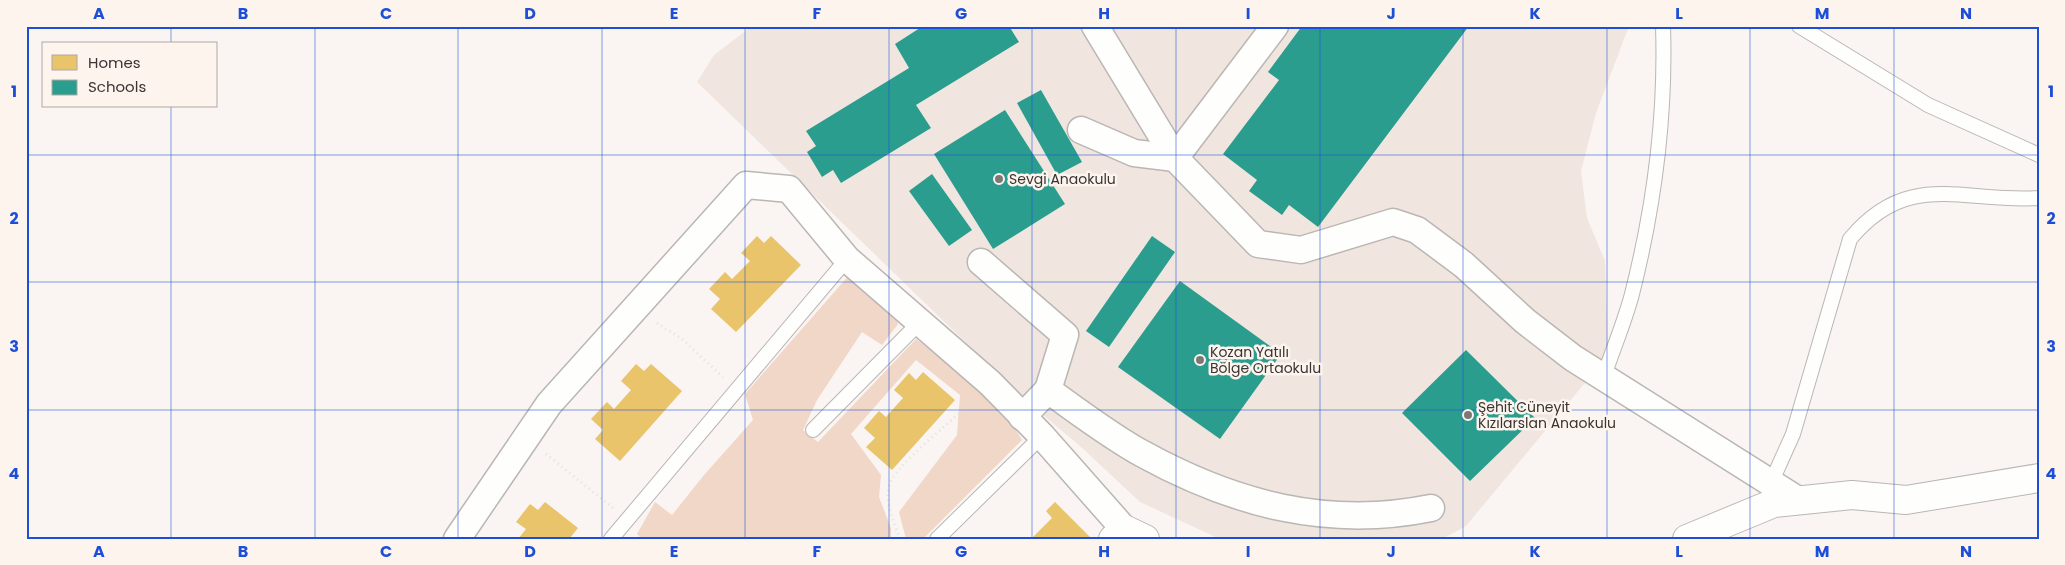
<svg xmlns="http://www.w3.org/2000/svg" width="2065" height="565" font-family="Poppins,sans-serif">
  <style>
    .built { fill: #f0e6df }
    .green { fill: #f0d7c7 }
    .homes { fill: #e9c46a }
    .schools { fill: #2a9d8f }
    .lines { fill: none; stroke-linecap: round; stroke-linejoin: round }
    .lane-casing { stroke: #bab6b3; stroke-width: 16 }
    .street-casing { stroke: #bab6b3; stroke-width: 29 }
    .secondary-casing { stroke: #bab6b3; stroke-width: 30 }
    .path { stroke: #e3e1e1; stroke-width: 3; stroke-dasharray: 1 4; stroke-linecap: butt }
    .lane { stroke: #fefefd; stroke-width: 14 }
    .street { stroke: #fefefd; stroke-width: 26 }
    .secondary { stroke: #fefefd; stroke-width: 28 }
    .grid { fill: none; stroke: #1d4ed8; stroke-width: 1; stroke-opacity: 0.55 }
    .poi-dot { fill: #7d7876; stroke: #fdf4ee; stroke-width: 2 }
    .labels { text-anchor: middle; stroke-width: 5; stroke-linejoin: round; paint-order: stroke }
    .poi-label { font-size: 14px; fill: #393533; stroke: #fdf4ee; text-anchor: start }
    .neatline { fill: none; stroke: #1d4ed8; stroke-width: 2 }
    .grid-label { font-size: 16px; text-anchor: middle; font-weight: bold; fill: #1d4ed8 }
  </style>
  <rect width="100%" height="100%" fill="#faf5f2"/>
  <path class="built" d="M752,26H1629L1596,113L1581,171L1587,218L1605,261L1608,355L1466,526L1442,539H1220L1140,502L1080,446L1023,398L697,82L714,55Z"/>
  <path class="green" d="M851,273L894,314L898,324L882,345L862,332L817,400L803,430L818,442L916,339L999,403L1022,440L923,539H906L899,512L957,435L960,395L916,360L851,434L881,475L879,497L891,528V539H642L637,534L655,502L672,515L704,475L753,420L745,394Z"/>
  <g class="homes">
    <path d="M757,236L764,243L771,236L801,265L736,332L711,309L720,299L709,289L725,272L732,279L750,261L741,253Z"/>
    <path d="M636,364L644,371L651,364L682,391L620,461L595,439L603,430L591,419L607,402L614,409L631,390L621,381Z"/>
    <path d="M923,372L955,400L892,470L866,447L875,438L864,428L879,411L886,417L903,398L894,390L909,373L916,380Z"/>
    <path d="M545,502L578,528L569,539H518L526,529L516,522L530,504L538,510Z"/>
    <path d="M1055,502L1092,539H1031L1052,518L1046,511Z"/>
  </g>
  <g class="schools">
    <path d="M923,26H1009L1019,42L916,105L931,128L841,183L833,170L822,177L807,152L816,146L806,131L909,68L895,44Z"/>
    <path d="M1302,26H1469L1318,227L1289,205L1282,215L1249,191L1257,180L1223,154L1279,80L1268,72Z"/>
    <path d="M1041,90L1082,162L1057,175L1017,103Z"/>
    <path d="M1005,110L1065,204L993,249L934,154Z"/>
    <path d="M932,174L972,230L949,246L909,191Z"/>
    <path d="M1152,236L1175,252L1109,347L1086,331Z"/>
    <path d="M1180,281L1281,354L1220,439L1118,367Z"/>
    <path d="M1466,350L1535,418L1470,481L1402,413Z"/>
  </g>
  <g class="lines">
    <defs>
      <g id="lane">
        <path d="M1799,26L1928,105L2039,155"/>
        <path d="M1604,376C1613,349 1625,321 1632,294C1654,207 1666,115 1663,26"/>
        <path d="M813,430L920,322"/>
        <path d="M1771,483L1793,434L1850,239C1908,169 1962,203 2039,198"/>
        <path d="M611,539L847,259"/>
        <path d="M937,539L1042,436"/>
      </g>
      <g id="street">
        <path d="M1095,26L1175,158L1258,244L1301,250L1393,222L1417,230L1464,265L1525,321L1573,358L1798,500"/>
        <path d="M1081,130L1134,153L1175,158L1275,26"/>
        <path d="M981,262L1065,335L1048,390"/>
        <path d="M1022,417L1048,390C1079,412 1110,436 1143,454C1234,504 1328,529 1431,508"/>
        <path d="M457,539L549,404L746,185L789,189L847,259L990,383L1042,436L1124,529"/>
      </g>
      <g id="secondary">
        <path d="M1113,539L1124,529L1145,539"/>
        <path d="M1687,539L1774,503L1852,495L1906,500L2039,478"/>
      </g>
    </defs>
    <use href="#lane" class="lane-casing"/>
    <use href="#street" class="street-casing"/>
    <use href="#secondary" class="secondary-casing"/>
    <g class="path">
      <path d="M657,323L682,339L723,377"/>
      <path d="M546,454L613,508"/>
      <path d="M900,539C894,523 885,504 889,486C892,469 949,423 964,409L975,403"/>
    </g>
    <use href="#lane" class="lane"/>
    <use href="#street" class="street"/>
    <use href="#secondary" class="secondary"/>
  </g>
  <path class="grid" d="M171,26V44M315,26V539M458,26V539M602,26V539M745,26V539M889,26V539M1032,26V539M1176,26V539M1320,26V539M1463,26V539M1607,26V539M1750,26V539M1894,26V539M171,106V539M26,155H2039M26,282H2039M26,410H2039"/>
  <g class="poi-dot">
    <circle cx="999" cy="179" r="5"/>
    <circle cx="1200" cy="360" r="5"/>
    <circle cx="1468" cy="415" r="5"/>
  </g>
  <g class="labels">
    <g class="poi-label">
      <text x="1009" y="184">Sevgi Anaokulu</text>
      <text x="1210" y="357">Kozan Yatılı<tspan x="1210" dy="16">Bölge Ortaokulu</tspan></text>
      <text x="1478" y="412">Şehit Cüneyit<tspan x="1478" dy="16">Kızılarslan Anaokulu</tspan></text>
    </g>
  </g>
  <rect width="2065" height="565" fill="none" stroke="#fdf4ee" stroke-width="55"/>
  <rect x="42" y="42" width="175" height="65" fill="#fdf4ee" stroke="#afa8a3"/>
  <rect x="52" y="55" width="25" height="15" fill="#e9c46a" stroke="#afa8a3"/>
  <text x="88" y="68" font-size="15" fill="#393533">Homes</text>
  <rect x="52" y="80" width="25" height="15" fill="#2a9d8f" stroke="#afa8a3"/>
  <text x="88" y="92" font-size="15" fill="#393533">Schools</text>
  <rect x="28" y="28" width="2010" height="510" class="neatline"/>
  <g class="grid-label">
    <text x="99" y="19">A</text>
    <text x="243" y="19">B</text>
    <text x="386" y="19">C</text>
    <text x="530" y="19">D</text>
    <text x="674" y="19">E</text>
    <text x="817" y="19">F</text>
    <text x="961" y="19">G</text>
    <text x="1104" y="19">H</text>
    <text x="1248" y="19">I</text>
    <text x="1391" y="19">J</text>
    <text x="1535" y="19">K</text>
    <text x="1679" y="19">L</text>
    <text x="1822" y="19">M</text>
    <text x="1966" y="19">N</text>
    <text x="14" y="97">1</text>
    <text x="2051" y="97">1</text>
    <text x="14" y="224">2</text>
    <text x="2051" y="224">2</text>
    <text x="14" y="352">3</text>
    <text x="2051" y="352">3</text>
    <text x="14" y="479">4</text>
    <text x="2051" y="479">4</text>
    <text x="99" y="557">A</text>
    <text x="243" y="557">B</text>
    <text x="386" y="557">C</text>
    <text x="530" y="557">D</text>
    <text x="674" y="557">E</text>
    <text x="817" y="557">F</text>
    <text x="961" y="557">G</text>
    <text x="1104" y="557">H</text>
    <text x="1248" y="557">I</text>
    <text x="1391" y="557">J</text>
    <text x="1535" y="557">K</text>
    <text x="1679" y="557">L</text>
    <text x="1822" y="557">M</text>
    <text x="1966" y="557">N</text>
  </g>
</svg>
